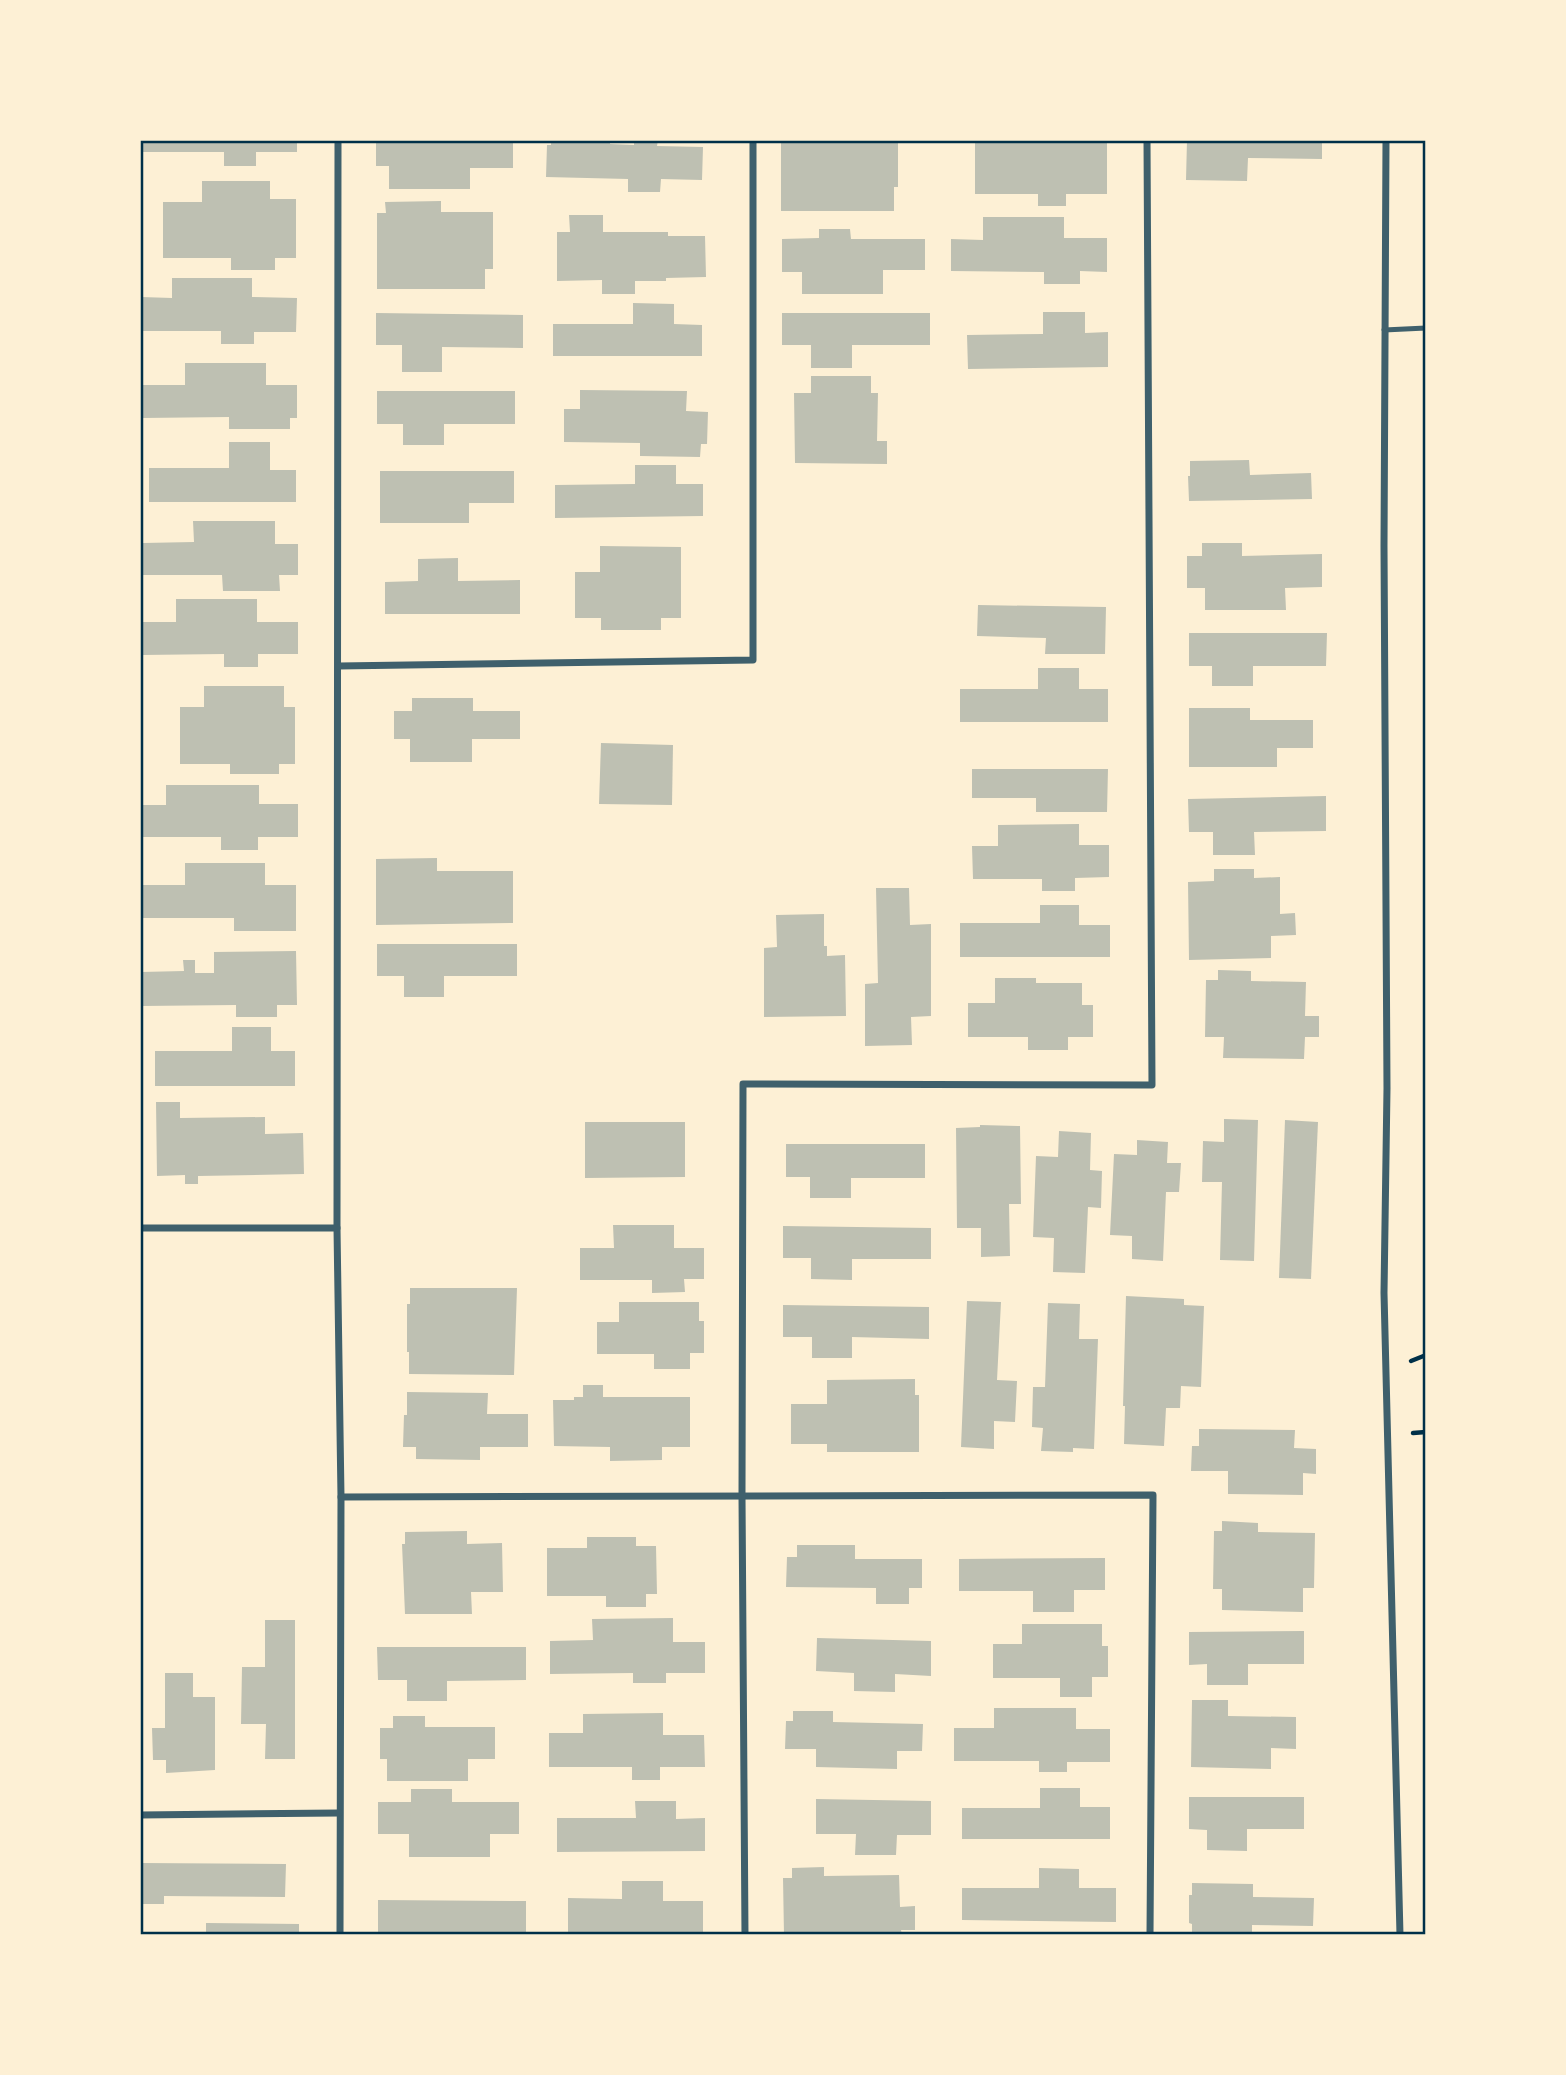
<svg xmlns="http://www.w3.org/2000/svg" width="1566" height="2075" font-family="Lato,sans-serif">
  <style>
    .building { fill: #bec0b2 }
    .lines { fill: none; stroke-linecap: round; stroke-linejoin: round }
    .path { stroke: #003049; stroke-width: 4.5 }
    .service { stroke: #3f606c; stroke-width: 5 }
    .minor { stroke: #3f606c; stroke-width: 7 }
    .neatline { fill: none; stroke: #003049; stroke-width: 2.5 }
  </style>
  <rect width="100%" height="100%" fill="#fdf0d5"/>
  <g class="building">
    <path d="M141,140H297V152H256V166H224V152H141Z"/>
    <path d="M376,140H513V168H470V189H389V166H376Z"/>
    <path d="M551,140H610V144L634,145V140H658L657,146L703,147L702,180L661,179L660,192H628V179L546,177L547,145H551Z"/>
    <path d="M781,140H898V187H894V211H781Z"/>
    <path d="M975,140H1107V194H1066V206H1038V194H975Z"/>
    <path d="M1187,140H1322V159L1248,158L1247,181L1186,180Z"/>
    <path d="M202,181H270V199H296V258H275V270H231V258H163V202H202Z"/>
    <path d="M441,201V212H493V269H485V289H377V213H386L385,202Z"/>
    <path d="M569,215H603V232H668V236H705L706,277L666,278V281H635V294H602V280L557,281V232H570Z"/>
    <path d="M983,217H1064V238H1107V272L1080,271V284H1044V272L951,271V239L983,240Z"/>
    <path d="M819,229H850L851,239H925V270H883V294H802V272H782V239L819,238Z"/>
    <path d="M172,278H252V297L297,298L296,332H254V344H221V331H141V297L172,298Z"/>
    <path d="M633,303L674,304V324L702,325V356H553V324H633Z"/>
    <path d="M1043,312H1085V333L1108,332V367L968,369L967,335L1043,334Z"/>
    <path d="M376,313L523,315V348L442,347V372H402V345H376Z"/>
    <path d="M782,313H930V345H852V368H811V345H782Z"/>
    <path d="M185,363H266V385H297V418H290V429H229V417L143,418V385H185Z"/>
    <path d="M811,376H871V393H878L877,441H887V464L795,463L794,393H811Z"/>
    <path d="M580,390L687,391L686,411L708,412L707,444H701L700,457L640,456V443L564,442V409H580Z"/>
    <path d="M377,391H515V424H444V445H403V424H377Z"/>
    <path d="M229,442H270V470H296V502H149V468H229Z"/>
    <path d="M1249,460L1250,475L1311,473L1312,499L1189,501L1188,476H1190V461Z"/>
    <path d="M635,465H676V484H703V516L555,518V485L635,484Z"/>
    <path d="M380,471H514V503H469V523H380Z"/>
    <path d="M193,521H275V544H298V575H279L280,591H223L222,575H143V543L194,542Z"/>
    <path d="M1202,543H1242V556L1322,554V587L1285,588L1286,610H1205V588H1187V556H1202Z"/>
    <path d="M600,546L681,547V618H661V630H601V618H575V572H600Z"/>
    <path d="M458,558V581L520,580V614H385V582L418,581V559Z"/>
    <path d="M176,599H257V622H298V654H258V667H224V654L142,655V622H176Z"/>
    <path d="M978,605L1106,607L1105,654H1045L1046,638L977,636Z"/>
    <path d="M1189,633H1327L1326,666H1253V686H1212V666H1189Z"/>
    <path d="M1038,668H1079V689H1108V722H960V689H1038Z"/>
    <path d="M204,686H284V707H295V764H279V774H230V764H180V707H204Z"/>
    <path d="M412,698H473V711H520V739H472V762H410V739H394V711H412Z"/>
    <path d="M1189,708H1250V720H1313V748H1277V767H1189Z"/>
    <path d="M601,743L673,745L672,805L599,804Z"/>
    <path d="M972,769H1108L1107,812H1036V798H972Z"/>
    <path d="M166,785H259V804H298V837H258V850H221V837H143V805H166Z"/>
    <path d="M1326,796V831L1254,832L1255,855H1213V832H1189L1188,799Z"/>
    <path d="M1079,824V845H1109V877L1075,878V891H1042V879H973L972,846H998V825Z"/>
    <path d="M437,858V871H513V923L376,925V859Z"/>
    <path d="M185,863H265V885H296V931H234V918H142V885H185Z"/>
    <path d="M1214,869H1254V878L1280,877V914L1295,913L1296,935L1271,936V958L1189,960L1188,882L1214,881Z"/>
    <path d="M876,888H909L910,925L931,924V1016L911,1017L912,1045L865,1046V984L878,983Z"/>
    <path d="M1040,905H1079V925H1110V957H960V923H1040Z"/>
    <path d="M824,914V946H827V956L845,955L846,1016L764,1017V948L777,947L776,915Z"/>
    <path d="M377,944H517V976H444V997H404V976H377Z"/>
    <path d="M296,951L297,1005H277V1017H236V1005L142,1006L141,972L184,971L183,960H195V973H214V952Z"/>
    <path d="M1218,970L1251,971V981L1306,982L1305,1016H1319V1037H1305L1304,1059L1223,1058L1224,1037H1205L1206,980H1218Z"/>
    <path d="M995,978H1036V983H1082V1005H1093V1037H1068V1050H1028V1037H968V1003H995Z"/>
    <path d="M232,1027H271V1051H295V1086H155V1051H232Z"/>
    <path d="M156,1102H180V1118L265,1117V1134L303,1133L304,1174L198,1176V1184H185V1175L157,1176Z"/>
    <path d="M1224,1119L1258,1120L1254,1261L1220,1260L1222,1182H1202L1203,1141L1224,1142Z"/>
    <path d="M1285,1120L1318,1122L1311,1279L1279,1278Z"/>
    <path d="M585,1122H685V1177L585,1178Z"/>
    <path d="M980,1125L1020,1126L1021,1204H1009L1010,1256L981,1257V1228H957L956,1128L980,1127Z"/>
    <path d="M1059,1131L1091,1133L1090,1170L1102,1171L1101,1208L1088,1207L1085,1273L1053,1272L1054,1238L1033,1237L1036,1156L1058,1157Z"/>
    <path d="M1137,1140L1168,1142L1167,1163H1181L1179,1192H1166L1163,1261L1132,1259V1236L1110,1235L1114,1154L1137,1155Z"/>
    <path d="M786,1144H925V1178H851V1198H810V1177H786Z"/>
    <path d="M613,1225H674V1248H704V1279H684L685,1292L652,1293V1280H580V1248H614Z"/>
    <path d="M783,1226L931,1228V1259H852V1280L811,1279V1258H783Z"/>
    <path d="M410,1288H517L514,1375L409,1374V1352H407V1304H410Z"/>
    <path d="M1126,1296L1184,1299V1305L1204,1306L1201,1387L1181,1386L1180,1408H1166L1164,1446L1124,1444L1125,1406H1123Z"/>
    <path d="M967,1301L1001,1302L997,1380L1017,1381L1015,1422L994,1421V1449L961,1447Z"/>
    <path d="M619,1302H699V1321H704V1353H690V1369H654V1354H597V1322H619Z"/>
    <path d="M1048,1303L1080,1304L1079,1339H1098L1094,1449L1073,1448V1452L1041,1451L1043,1428L1032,1427L1033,1387H1045Z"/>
    <path d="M783,1305L929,1307V1339L852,1337V1358H812V1337H783Z"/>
    <path d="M915,1379V1395H919V1452H827V1444H791V1404H827V1380Z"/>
    <path d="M583,1385H603V1397H690V1447H662V1460L610,1461V1447L554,1446L553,1400H574V1397H583Z"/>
    <path d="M407,1392L488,1393L487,1414H528V1447H480V1460L416,1459V1447H403L404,1415H407Z"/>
    <path d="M1199,1429L1295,1430L1294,1448L1316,1449V1474L1303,1473V1495L1228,1494V1471H1191L1192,1446H1199Z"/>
    <path d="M1222,1521L1258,1523V1532L1315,1533L1314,1588H1303V1612L1222,1610V1589H1213L1214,1531H1222Z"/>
    <path d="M467,1531V1544L502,1543L503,1592H471L472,1614H405L402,1544H405V1532Z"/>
    <path d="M587,1537H636V1546H656L657,1594H646V1607H606V1596H547V1548H587Z"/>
    <path d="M797,1545H855V1559H922V1588H909V1604H876V1588L786,1587L787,1557H797Z"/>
    <path d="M1105,1558V1590H1074V1612H1033V1591H959V1559Z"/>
    <path d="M673,1618V1642H705V1673H666V1683H633V1673L550,1674V1641L593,1640L592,1619Z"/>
    <path d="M265,1620H295V1759H265L266,1724H241L242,1667H265Z"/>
    <path d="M1022,1624H1102V1646H1108V1677H1092V1697H1060V1678H993V1644H1022Z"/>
    <path d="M1304,1631V1664H1248V1685H1207V1664L1189,1665V1632Z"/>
    <path d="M817,1638L931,1641V1676L895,1674V1692L854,1691V1673L816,1671Z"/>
    <path d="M377,1647H526V1680L447,1681V1701H407V1680H378Z"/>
    <path d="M165,1673H193V1697H215V1770L166,1773V1760H153L152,1728H165Z"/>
    <path d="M1192,1700H1228V1716L1296,1717V1749L1271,1748V1769L1191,1767Z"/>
    <path d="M994,1708H1076V1729H1110V1762H1067V1772H1039V1761H954V1728H994Z"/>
    <path d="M793,1711H833V1722L923,1724L922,1751H897V1769L816,1767V1749H785L786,1721H793Z"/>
    <path d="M663,1713V1735H704L705,1767H660V1780H632V1767H549V1733H583V1714Z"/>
    <path d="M393,1716H425V1727H495V1759H468V1781H387V1759H380V1728H393Z"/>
    <path d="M1040,1788H1080V1807H1110V1839H962V1808H1040Z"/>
    <path d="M411,1789H452V1802H519V1834H490V1857H409V1834H378V1802H411Z"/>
    <path d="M1189,1797H1304V1829H1247V1851L1207,1850V1830L1189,1829Z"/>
    <path d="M816,1799L931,1801V1835H897L896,1855H855L856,1834H816Z"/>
    <path d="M635,1801H676V1819L705,1818V1851L557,1852V1818H636Z"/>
    <path d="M140,1863L286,1864L285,1897L164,1896V1904H140Z"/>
    <path d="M824,1867V1876L899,1875L900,1907L915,1906V1930H901L902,1935H784L783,1878H792V1868Z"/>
    <path d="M1039,1868L1079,1869V1888H1116V1922L962,1920V1888H1039Z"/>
    <path d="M622,1881H663V1901H703V1933L568,1932V1898L622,1899Z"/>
    <path d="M1192,1883L1253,1884V1897L1314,1898L1313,1926L1252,1925V1935H1192V1924L1189,1923V1895H1192Z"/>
    <path d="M378,1900L526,1901V1933L407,1935V1933H378Z"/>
    <path d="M206,1923L299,1924V1935H206Z"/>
  </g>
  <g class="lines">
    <g class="path">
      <path d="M1411,1361L1426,1355"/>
      <path d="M1413,1433L1426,1432"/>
    </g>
    <path class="service" d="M1384,330L1426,328"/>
    <g class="minor">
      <path d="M338,140L337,1228L341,1497L340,1935"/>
      <path d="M1386,140L1384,546L1387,1088L1384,1293L1400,1935"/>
      <path d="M339,666L753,660V140"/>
      <path d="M140,1228H337"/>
      <path d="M341,1497L1153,1495L1150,1935"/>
      <path d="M140,1815L339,1813"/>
      <path d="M745,1935L742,1496L743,1084L1152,1085L1147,140"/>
    </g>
  </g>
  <rect width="1566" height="2075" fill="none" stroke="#fdf0d5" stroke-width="284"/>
  <rect x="142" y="142" width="1282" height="1791" class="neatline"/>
</svg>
